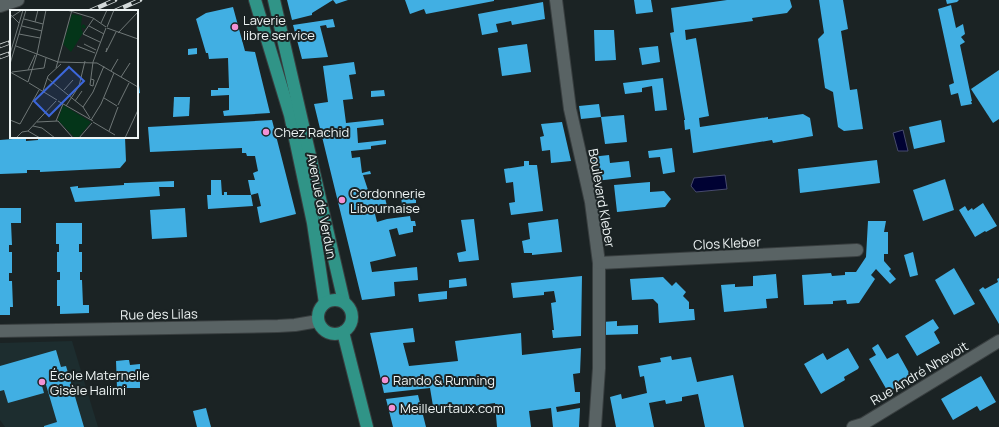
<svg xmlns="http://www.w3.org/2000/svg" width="999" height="427" font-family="Manrope,sans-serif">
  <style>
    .built { fill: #1d2d2f }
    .water { fill: #000233; stroke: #474b6d }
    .building { fill: #41afe3 }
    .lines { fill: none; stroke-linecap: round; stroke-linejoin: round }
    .minor-casing { stroke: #393f40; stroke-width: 14 }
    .major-casing { stroke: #393f40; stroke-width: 14 }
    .minor { stroke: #596364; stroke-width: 12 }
    .major { stroke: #309487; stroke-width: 12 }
    .rail-casing { stroke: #d3d9d9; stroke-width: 4.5 }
    .rail { stroke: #1b2324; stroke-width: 3; stroke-dasharray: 9; stroke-linecap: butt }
    .poi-dot { fill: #f391d5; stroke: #1b2324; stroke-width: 1.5 }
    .labels { text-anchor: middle; stroke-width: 4; stroke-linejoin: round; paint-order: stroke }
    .poi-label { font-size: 13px; fill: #eef4f4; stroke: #1b2324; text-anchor: start }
    .street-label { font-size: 13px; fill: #eef4f4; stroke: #1b2324 }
    .inset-road { fill: none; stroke: #6f7777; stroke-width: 1 }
    .view { fill: #3c67dc; fill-opacity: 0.15; stroke: #3c67dc; stroke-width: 2 }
    .inset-edge { fill: none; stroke: #eef4f4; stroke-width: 2 }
  </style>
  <rect width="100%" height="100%" fill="#1b2324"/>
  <path class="built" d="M72,341L98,427H5L0,420V343Z"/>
  <g class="water">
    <path d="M903,130L908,151H898L893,133Z"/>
    <path d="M725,175L727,189L696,192L691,186L694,178Z"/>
  </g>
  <g class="building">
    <path d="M287,0H348L336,4L333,0L312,13V15L292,20Z"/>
    <path d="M405,0H494V1L426,14L424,9L410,14Z"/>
    <path d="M634,0H651L653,12L636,14Z"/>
    <path d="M727,0H790L792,7L787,13L752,18L753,21L685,30L686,40L696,38L709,116L699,118L700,127L768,117V119L803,114L810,118L813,136L773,143L772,140L693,153L690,129L685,130L684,120H685L670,33L674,32L671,8Z"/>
    <path d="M819,0H843L848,29L841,31L850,90L857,89L863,129L844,131L838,127L833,92L825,88L818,39L824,33Z"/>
    <path d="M946,0H959L957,2L947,4Z"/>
    <path d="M543,2L545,19L512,25L511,21L496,24L498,32L482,35L478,14Z"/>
    <path d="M951,5L956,28L963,24L965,34L961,37L965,42L960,45L972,101H971L972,104L961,106L958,93L951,95L949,85L954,83L938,9Z"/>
    <path d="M233,7L245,51L255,52L270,113L224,116L223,111L229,110V95L211,96V90H218V88H229L228,58L209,59L208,53H206L196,19L206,13Z"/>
    <path d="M333,19L335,27L327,28L326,25L320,26L328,57L302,59L293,25Z"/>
    <path d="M594,30H614L616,60L595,61Z"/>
    <path d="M527,44L531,72L502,76L498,48Z"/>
    <path d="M658,46L660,62L642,65L639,48Z"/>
    <path d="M197,48V54L188,55V49Z"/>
    <path d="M354,62L356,74L349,75L353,99L343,100L346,123L383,119L384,125L357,128L358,143L386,140V144L371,146V149L351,151L352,158L360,157L362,173L370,171L371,174L363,175L371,199L385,198L387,206H373L377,222L387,219L410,216L411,221H415L416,226H413V232L399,235L397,228L389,230L396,256L370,262L372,272L417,267L418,280L394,282L395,296L362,300L314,104L328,102L323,66Z"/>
    <path d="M999,70V119L993,123L971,89Z"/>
    <path d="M137,78H138L140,93L137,94Z"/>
    <path d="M663,78L667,110L655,111L652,86L642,88V92L625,94L623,83Z"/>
    <path d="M384,90L385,96L371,97V91Z"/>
    <path d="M174,97H190L189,116L173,117Z"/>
    <path d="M599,104L601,117L581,119L579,106Z"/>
    <path d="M624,115L627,142L605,144L601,117Z"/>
    <path d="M272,120L296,214L260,223L257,207L261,206L258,193L251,195L248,180H255L253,173L258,171L255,156H247L246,153H242V148L150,152L148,127Z"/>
    <path d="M941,120L945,142L914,149L909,127Z"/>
    <path d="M562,122L571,161L551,163L550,150L542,151L540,137L544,136L541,124Z"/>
    <path d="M57,137H125L126,161L120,168L40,172V170H27V173L0,174V140L26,138V141L38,140V138Z"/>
    <path d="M672,148L675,172L663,174L660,157L649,158L648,151Z"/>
    <path d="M609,155L610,163L629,161L631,177L595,181L591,157Z"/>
    <path d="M877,160L880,183L800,193L798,169Z"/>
    <path d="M524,161H529V165H537L543,211L511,215L509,203L515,202L513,182L506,183L504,169L524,166Z"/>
    <path d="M945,179L954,210L923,221L913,190Z"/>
    <path d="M211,180H221L222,195H224V192H227V195H251L253,206L208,209L207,195H211Z"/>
    <path d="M174,181V187H159L160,196L75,202L70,187L78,186V188L124,185V183H127Z"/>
    <path d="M650,182V192L664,191L671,199L665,207L617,212L614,185Z"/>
    <path d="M416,196V203L402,204L401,197Z"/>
    <path d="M983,203L997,226L986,232L985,231L975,237L959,210L965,206L968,211L972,208L973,210Z"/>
    <path d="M0,208H21V223H11L12,245H9V252H12V273H9V281H12L13,307H10V315H0Z"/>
    <path d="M185,208L187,237L152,239L150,210Z"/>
    <path d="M474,219L479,260L459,262L457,253L466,251L461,220Z"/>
    <path d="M558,219L562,252L532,255V253H524L522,241L530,239L528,223Z"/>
    <path d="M868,221H886L884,232H888V254H884V261L891,269L889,271L896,279L890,284L876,269L871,275L875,279L859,303L847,304L846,300L833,301V304L804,305L802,275L831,273L832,276L845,275V272H856L866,257Z"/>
    <path d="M56,223H82V244H79V252H82V272H80V280H82L83,305H89V313L60,314V306H57V280H60V272H57V252H59V244H56Z"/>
    <path d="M913,252L918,275L910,277L904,255Z"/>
    <path d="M954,268L975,304L954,315L935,280Z"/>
    <path d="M776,274L778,298L766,299L767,308L724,312L721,285L735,284V287L753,286V276Z"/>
    <path d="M582,276L581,336L553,338L552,330H554L551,303L556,302L554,291L544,292V295L513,298L511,283Z"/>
    <path d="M663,277L672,286L676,282L686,292L683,296L689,302V309H694L695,320L659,323L658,304L653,299L632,300L630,279Z"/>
    <path d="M466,278L467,286L449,288V280Z"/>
    <path d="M999,278V324L979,290L983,287L985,289L998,282L997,279Z"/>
    <path d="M447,291V299L419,302L418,294Z"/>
    <path d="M933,319L939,328L934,332L940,343L917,356L905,336Z"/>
    <path d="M617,321V326L638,325V334L602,335V322Z"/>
    <path d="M413,328L415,342L403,343L409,366L458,361L455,341L521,333L522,355L581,348L580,373L573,374L575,392H580V403L556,407L557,412L580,408L579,427H553L551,408L529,411L531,427H497L495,403L434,412L430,388L384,393L370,333Z"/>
    <path d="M878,344L887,359L898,353L912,378L888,392L869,359L876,355L872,348Z"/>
    <path d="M848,348L859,367L858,369L844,377L845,380L821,394L804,364L823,353L827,360Z"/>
    <path d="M56,350L61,367L66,366L84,427H44V426L57,422L44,378L40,379L44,393L8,403L4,390L0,391V366Z"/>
    <path d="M671,356L672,360L691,357L697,382L733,375L744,427H705L698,394L682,397V401L666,404L665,400L649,403L654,427H616L610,397L621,394L622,399L647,393L644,376L640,377L638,366L661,362L660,358Z"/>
    <path d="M126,360H129L130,365L140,364V388H117L116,361Z"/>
    <path d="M981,376L996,402L980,411L977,406L953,420L941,399Z"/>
    <path d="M418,395L426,427H393L386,399Z"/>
    <path d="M206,408L211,427H197L193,411Z"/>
  </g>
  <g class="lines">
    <defs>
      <g id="minor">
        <path d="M556,0L570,109L591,202L599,263V368L595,427"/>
        <path d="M0,6L18,0"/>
        <path d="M599,263L857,250"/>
        <path d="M0,331L278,326L295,325L318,321"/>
        <path d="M853,427L863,424L999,341"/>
      </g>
      <g id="major">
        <path d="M255,0L290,115L313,223L325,303"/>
        <path d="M274,0L344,302"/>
        <circle cx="335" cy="317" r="17"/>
        <path d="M343,332L367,427"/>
      </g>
    </defs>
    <use href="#minor" class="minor-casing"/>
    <use href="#major" class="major-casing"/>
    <use href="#minor" class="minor"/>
    <use href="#major" class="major"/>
    <defs>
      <g id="rail">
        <path d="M90,11L115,0"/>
        <path d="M115,11L140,0"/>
        <path d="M0,46L11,42"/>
        <path d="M0,57L11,53"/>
      </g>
    </defs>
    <use href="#rail" class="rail-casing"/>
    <use href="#rail" class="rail"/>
  </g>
  <g class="poi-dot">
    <circle cx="235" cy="27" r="4"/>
    <circle cx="266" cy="132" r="4"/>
    <circle cx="342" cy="200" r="4"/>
    <circle cx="385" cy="380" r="4"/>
    <circle cx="42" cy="382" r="4"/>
    <circle cx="392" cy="408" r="4"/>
  </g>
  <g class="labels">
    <g class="poi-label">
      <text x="243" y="25">Laverie<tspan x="243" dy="15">libre service</tspan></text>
      <text x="274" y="137">Chez Rachid</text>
      <text x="350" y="198">Cordonnerie<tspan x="350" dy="15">Libournaise</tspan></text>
      <text x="50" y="380">École Maternelle<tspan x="50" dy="15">Gisèle Halimi</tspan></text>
      <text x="393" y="385">Rando &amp; Running</text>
      <text x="400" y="413">Meilleurtaux.com</text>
    </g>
    <g class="street-label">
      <text transform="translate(602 198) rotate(80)" y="5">Boulevard Kleber</text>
      <text transform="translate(322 206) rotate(79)" y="5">Avenue de Verdun</text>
      <text transform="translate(727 243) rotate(-3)" y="5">Clos Kleber</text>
      <text transform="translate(159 314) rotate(-1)" y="5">Rue des Lilas</text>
      <text transform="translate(919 373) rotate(-31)" y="5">Rue André Nhevoit</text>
    </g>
  </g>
  <g transform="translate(10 10)">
    <rect width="128" height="128" fill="#1b2324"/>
    <path d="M62,4L72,6L71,17L73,14L76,16L75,19L71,17L73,23L61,42L53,34ZM53,95L81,112L68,128H65L48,110Z" fill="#043519"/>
    <path class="inset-road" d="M57,0L83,8L96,17M0,4L9,13M0,8L12,0M84,8L73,24L90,32M14,9L33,14M25,12L28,0M91,13L97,0M12,16L32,21M79,16L94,24M97,17L104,0M97,18L128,29M108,23L128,2M9,24L30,28M74,34L86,40M6,36L48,52M67,36L85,43M97,38L96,42L106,22M0,44L13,0M47,52L87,53L128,77M0,54L16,0M46,58L62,0M18,60L25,45M101,61L108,49M0,62L18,72M2,62L34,58L36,48M111,67L120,53M37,68L73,97L80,108M81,69L84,70L83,76L80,75L83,52L96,18M18,72L27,44L36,0M19,73L47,90M54,80L63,70M33,81L38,66L51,54M94,88L107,96M48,91L83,111M65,91L72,81M108,95L119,73M56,96L69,76L75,51M73,97L83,82L94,56M0,110L10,114L29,80M81,110L91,94L104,63M46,111L53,94M27,112L48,111L63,128M83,112L105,125M23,116L32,118L45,128M18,121L46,91M18,121L30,128M99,121L108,97M6,128L12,122L18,121M69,128L82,113M115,128L128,100"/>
    <path class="view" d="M59,57L74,71L39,106L24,91Z"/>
    <rect width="128" height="128" class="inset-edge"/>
  </g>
</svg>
